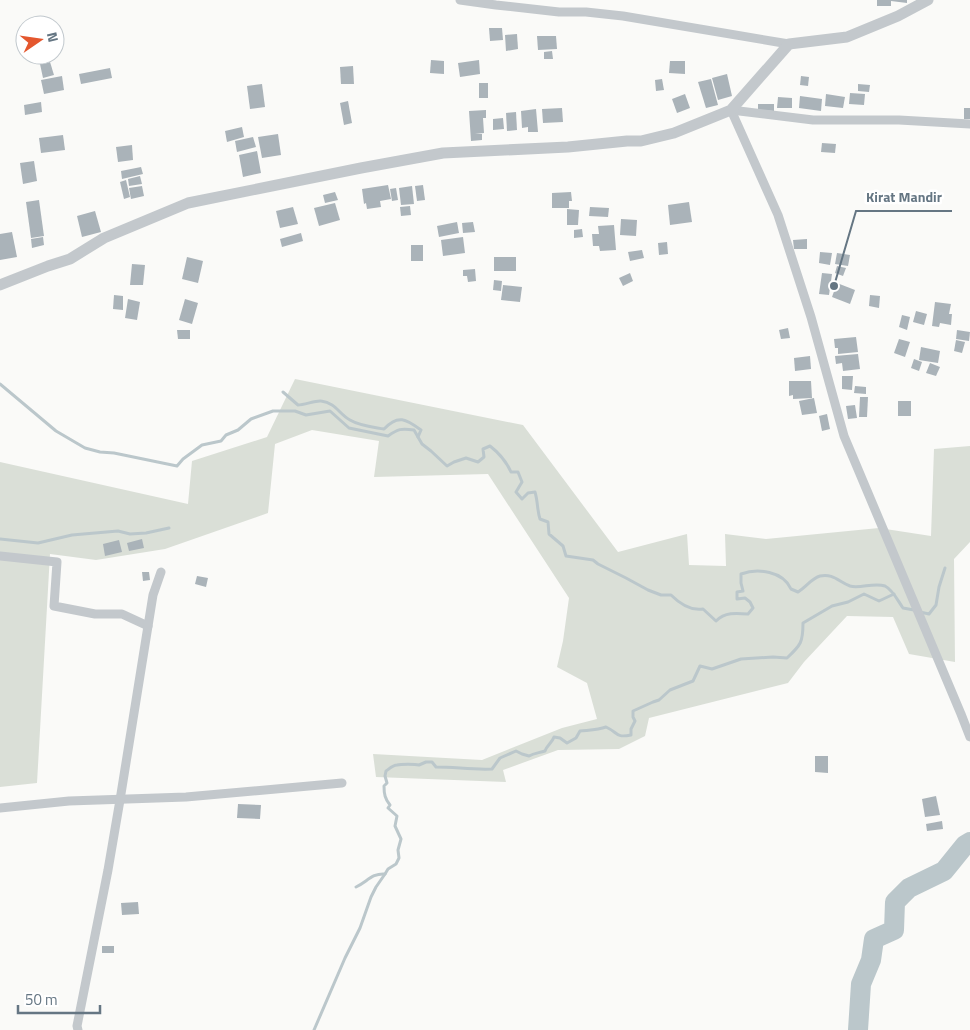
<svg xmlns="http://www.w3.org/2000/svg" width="970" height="1030" font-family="'Titillium Web',sans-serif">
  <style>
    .green { fill: #dadfd7 }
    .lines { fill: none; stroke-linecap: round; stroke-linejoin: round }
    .stream { stroke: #bbc7cb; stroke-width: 3 }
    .river { stroke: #bbc7cb; stroke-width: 20 }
    .building { fill: #aab3b9 }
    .minor { stroke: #c3c8cc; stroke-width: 9 }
    .tertiary { stroke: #c3c8cc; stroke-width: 11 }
    .leader { fill: none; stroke: #657683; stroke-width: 2 }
    .callout-dot { fill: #657683; stroke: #fff; stroke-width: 2 }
    .callout-label { font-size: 14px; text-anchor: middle; font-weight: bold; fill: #657683; stroke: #fff; stroke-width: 5; stroke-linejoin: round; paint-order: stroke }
  </style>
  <rect width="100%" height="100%" fill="#fafaf8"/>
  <path class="green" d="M295,379L523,425L618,552L687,534L689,565L726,566L725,534L766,539L879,528L931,536L934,449L970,446V542L954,559L955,662L909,654L893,617L847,616L804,662L788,683L649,718L645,736L619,749L558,750L503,770L506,782L376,777L373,754L482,760L562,728L597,719L587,683L557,667L563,641L569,598L488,474L374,477L379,441L312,430L275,444L268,513L165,549L96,560L50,554L37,783L0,787V462L188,504L192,461L267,437Z"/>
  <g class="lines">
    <g class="stream">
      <path d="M0,384L56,431L85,448L100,452L114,453L177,466L183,459L202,445L221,441L226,435L238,430L251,419L273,411H295L306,415L330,411L349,428L388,436C398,429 401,428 414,430L418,437"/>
      <path d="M283,392L298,405C304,405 317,400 321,401C336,403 339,414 350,420C360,426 373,427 384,429C398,414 406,419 421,430L418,437L422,444L431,451L447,466L454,462L466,458L478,462L484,457L483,449L490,446C499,453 506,461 511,472H518L522,482L516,492L522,499L528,493L535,492C538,502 537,510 540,519L548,522L549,534L563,546L566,556L593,560L598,564L626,578L648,590L661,595H671C679,603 691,611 703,609L716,621C725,612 736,613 748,614L753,608L750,602L745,598L737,599V592L743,591L741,583V574C758,568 783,571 791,589L798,592C806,587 812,578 820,576C833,573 839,582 850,586C860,589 874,582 885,586C893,590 898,601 903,608L914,610"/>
      <path d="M0,539L38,543L72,535L118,531L130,534L146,533L169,528"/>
      <path d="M920,612L929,614L936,605L939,587L945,568"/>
      <path d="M356,887C367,882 372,873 385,874L388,869L396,864L399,858L398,850L401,839L395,826L397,816L388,808L390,805C385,799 384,794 384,786L387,783L385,776L386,771C389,769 393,765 397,765C401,764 415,764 419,765L426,762H432L436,767C455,767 473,770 492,769L500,758L516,751L522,754L529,756C534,753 539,753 545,751C547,745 552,743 554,737L560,738L567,743L576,738L580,731C589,730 598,730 606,727C619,733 615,738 631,735V729L635,721L633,717V711L653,702L659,700L670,690L693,681L700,666L712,669L741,659L773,657L787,658C801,645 803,642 803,623L832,606L848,602L864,594L879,601L894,594"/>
      <path d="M314,1030L345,958L360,928L371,897L376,887L385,874"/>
    </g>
    <path class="river" d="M858,1030L861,984L871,960L874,939L894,930L895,902L909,888L944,871L965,845L970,842"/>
  </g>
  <g class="building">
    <path d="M877,0H907V3L891,1V6H877Z"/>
    <path d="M489,28H502L503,40L490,41Z"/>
    <path d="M517,34L518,49L506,51L505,35Z"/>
    <path d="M537,36H556L557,49L538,50Z"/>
    <path d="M552,51L553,59H544V52Z"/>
    <path d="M431,60L444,61V74L430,73Z"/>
    <path d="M479,60L480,74L460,77L458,63Z"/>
    <path d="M670,61H685V74L669,73Z"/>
    <path d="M50,62L54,75L43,78L40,64Z"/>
    <path d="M353,66L354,84H341L340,67Z"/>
    <path d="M110,68L112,78L81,84L79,74Z"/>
    <path d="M727,74L732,96L718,100L712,78Z"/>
    <path d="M62,76L64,90L44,94L41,80Z"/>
    <path d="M801,76L809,77L808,86L800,85Z"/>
    <path d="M662,79L664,90L656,91L655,80Z"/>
    <path d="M711,79L718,105L706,108L698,82Z"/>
    <rect x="479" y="83" width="9" height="15"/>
    <path d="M262,84L265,107L250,109L247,86Z"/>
    <path d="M858,84L870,85L869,92L858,91Z"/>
    <path d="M850,93L865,94L864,105L849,104Z"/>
    <path d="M685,94L690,108L677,113L672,99Z"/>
    <path d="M826,94L845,97L843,108L825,106Z"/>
    <path d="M800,96L822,99L821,111L799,108Z"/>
    <path d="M778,97L792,98V108H777Z"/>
    <path d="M348,101L352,123L344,125L340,103Z"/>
    <path d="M41,102L42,112L25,115L24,105Z"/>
    <path d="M758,104H774V111L758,110Z"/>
    <path d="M562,108L563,122L543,123L542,109Z"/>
    <rect x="964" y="108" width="6" height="11"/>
    <path d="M536,109L538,132H528V127L522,128L521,111Z"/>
    <path d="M486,110V118H483L484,133L475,134H482V140L471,141L469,111Z"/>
    <path d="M516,112L517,130L507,131L506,113Z"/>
    <path d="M503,118L504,129L493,130V119Z"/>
    <path d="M242,127L244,137L227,142L225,131Z"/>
    <path d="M278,134L281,155L262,158L258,137Z"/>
    <path d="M63,135L65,150L41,153L39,138Z"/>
    <path d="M253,137L256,147L237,152L235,141Z"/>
    <path d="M822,143L836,144L835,153L821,152Z"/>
    <path d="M132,145L133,160L118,162L116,147Z"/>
    <path d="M257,151L261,173L243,177L239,155Z"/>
    <path d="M34,161L37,181L23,184L20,163Z"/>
    <path d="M141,167L143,174L122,179L121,171Z"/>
    <path d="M140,176L142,184L129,186L128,179Z"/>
    <path d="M126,180L130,197L124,199L120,182Z"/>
    <path d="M388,185L391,199L380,201L381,207L367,209L366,203L364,204L362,189Z"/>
    <path d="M423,185L425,200L417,201L415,186Z"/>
    <path d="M142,186L144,196L131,199L129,188Z"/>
    <path d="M412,186L414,204L401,205L399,188Z"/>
    <path d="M396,188L398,200L392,201L390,189Z"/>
    <path d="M335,192L338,200L325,203L323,195Z"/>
    <path d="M571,192L572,201H569V208H552V193Z"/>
    <path d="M39,200L44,236L31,238L26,202Z"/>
    <path d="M689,202L692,222L670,225L668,205Z"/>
    <path d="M335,203L340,220L319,226L314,208Z"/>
    <path d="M410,206L411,215L401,216L400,207Z"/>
    <path d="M293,207L298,224L280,228L276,211Z"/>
    <path d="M590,207L609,208L608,217L589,216Z"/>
    <path d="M567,209L579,210L578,225H567Z"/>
    <path d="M95,211L101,232L82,237L77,216Z"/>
    <path d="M621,219L637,220L636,236L620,235Z"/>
    <path d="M457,222L459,233L439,237L437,226Z"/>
    <path d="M473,222L475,232L463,233L462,223Z"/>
    <path d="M614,225L616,250L600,251L599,246H593L592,234H599L598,226Z"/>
    <path d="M582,229L583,237L574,238V230Z"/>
    <path d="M12,232L17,257L0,260V234Z"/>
    <path d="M301,233L303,241L282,247L280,239Z"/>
    <path d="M43,237L44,245L32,248L31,239Z"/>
    <path d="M463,237L465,253L443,256L441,240Z"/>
    <path d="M807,239V249H794L793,240Z"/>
    <path d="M667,242L668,254L659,255L658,243Z"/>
    <rect x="411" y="245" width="12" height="16"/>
    <path d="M642,250L644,258L630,261L628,252Z"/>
    <path d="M820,252L832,253L830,265L819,263Z"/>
    <path d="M837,253L850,255L848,266L835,264Z"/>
    <path d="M187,257L203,261L198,283L182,279Z"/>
    <rect x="494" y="257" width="22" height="14"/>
    <path d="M132,264L145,265L143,285H130Z"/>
    <path d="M837,266L846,268L843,276L835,273Z"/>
    <path d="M475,269L476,281L468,282L467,276H463V270Z"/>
    <path d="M630,273L633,281L623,286L619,278Z"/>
    <path d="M822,273L832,274L829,295L819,294Z"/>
    <path d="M494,280L502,281L501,291L493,290Z"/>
    <path d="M837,283L855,290L850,304L832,297Z"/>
    <path d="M503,285L522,287L520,302L501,300Z"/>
    <path d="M114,295L123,296V310L113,309Z"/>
    <path d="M870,295L880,296L879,308L869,306Z"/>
    <path d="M128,299L140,302L137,320L125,318Z"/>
    <path d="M185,299L198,303L192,324L179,320Z"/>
    <path d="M935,302L951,304L949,314H952L951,325L940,323L939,327L932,326Z"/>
    <path d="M916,311L927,314L924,325L913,322Z"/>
    <path d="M902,315L910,317L907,330L899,327Z"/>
    <path d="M788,328L790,338L781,339L779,330Z"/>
    <path d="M177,330H190V339H178Z"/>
    <path d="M957,330L970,332L969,341L956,339Z"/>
    <path d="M856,337L858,352L838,354V348H835L834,339Z"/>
    <path d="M899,339L910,342L905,357L894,353Z"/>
    <path d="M956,340L965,342L962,353L954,351Z"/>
    <path d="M921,347L940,351L938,363L919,360Z"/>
    <path d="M858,354L860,369L843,371L842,363L836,364L835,356Z"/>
    <path d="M810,356L811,369L795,371L794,358Z"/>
    <path d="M914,359L922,362L919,371L911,368Z"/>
    <path d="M930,363L940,367L936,376L926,373Z"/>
    <path d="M842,376H853L852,390L842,389Z"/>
    <path d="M789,381H811L812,398L793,399V395L789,396Z"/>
    <path d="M855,386L866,387V394L854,393Z"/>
    <path d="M860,397H868L867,417H859Z"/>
    <path d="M814,398L817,413L802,415L799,401Z"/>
    <rect x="898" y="401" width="13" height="15"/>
    <path d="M855,405L857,418L848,419L846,406Z"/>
    <path d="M827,414L830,429L822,431L819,416Z"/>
    <path d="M142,539L144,548L129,551L127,543Z"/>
    <path d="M119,540L122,552L105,556L103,544Z"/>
    <path d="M142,572H149L150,580L143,581Z"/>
    <path d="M197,576L208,578L206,587L195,584Z"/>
    <path d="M815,756H828V773L815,772Z"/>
    <path d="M936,796L940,815L925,817L922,799Z"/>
    <path d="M238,804L261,805L260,819L237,818Z"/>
    <path d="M942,821L943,829L927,831L926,824Z"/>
    <path d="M138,902L139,914L122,915L121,903Z"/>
    <rect x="102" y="946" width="12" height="7"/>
  </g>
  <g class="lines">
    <g class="minor">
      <path d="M460,0L496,5L559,12H586L623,16L789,44"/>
      <path d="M731,110L778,215L811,317L844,436L961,714L970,737"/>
      <path d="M731,110L813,120H899L970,124"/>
      <path d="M0,556L57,562L54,606L95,614H122L148,626"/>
      <path d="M0,808L69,801L186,797L342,783"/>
      <path d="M78,1030L77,1026L108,870L120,800L153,595L161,572"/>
    </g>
    <path class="tertiary" d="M0,285L48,266L70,259L104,238L188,203L361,168L443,153L568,147L627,141H641L674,133L731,110L789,44L847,37L898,16L928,0"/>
  </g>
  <path class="leader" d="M834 286L856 211H952"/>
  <circle class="callout-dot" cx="834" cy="286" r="5"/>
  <g class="callout-label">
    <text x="904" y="202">Kirat Mandir</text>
  </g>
  <g transform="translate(40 40) rotate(77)"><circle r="24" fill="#ffffff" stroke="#c1c8cd"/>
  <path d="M0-4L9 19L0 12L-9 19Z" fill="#e4572e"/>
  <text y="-8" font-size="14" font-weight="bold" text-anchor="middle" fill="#657683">N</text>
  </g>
  <path d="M18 1005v8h82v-8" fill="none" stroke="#657683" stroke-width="2.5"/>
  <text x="25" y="1005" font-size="15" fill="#657683" stroke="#ffffff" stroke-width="4" paint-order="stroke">50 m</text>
</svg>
